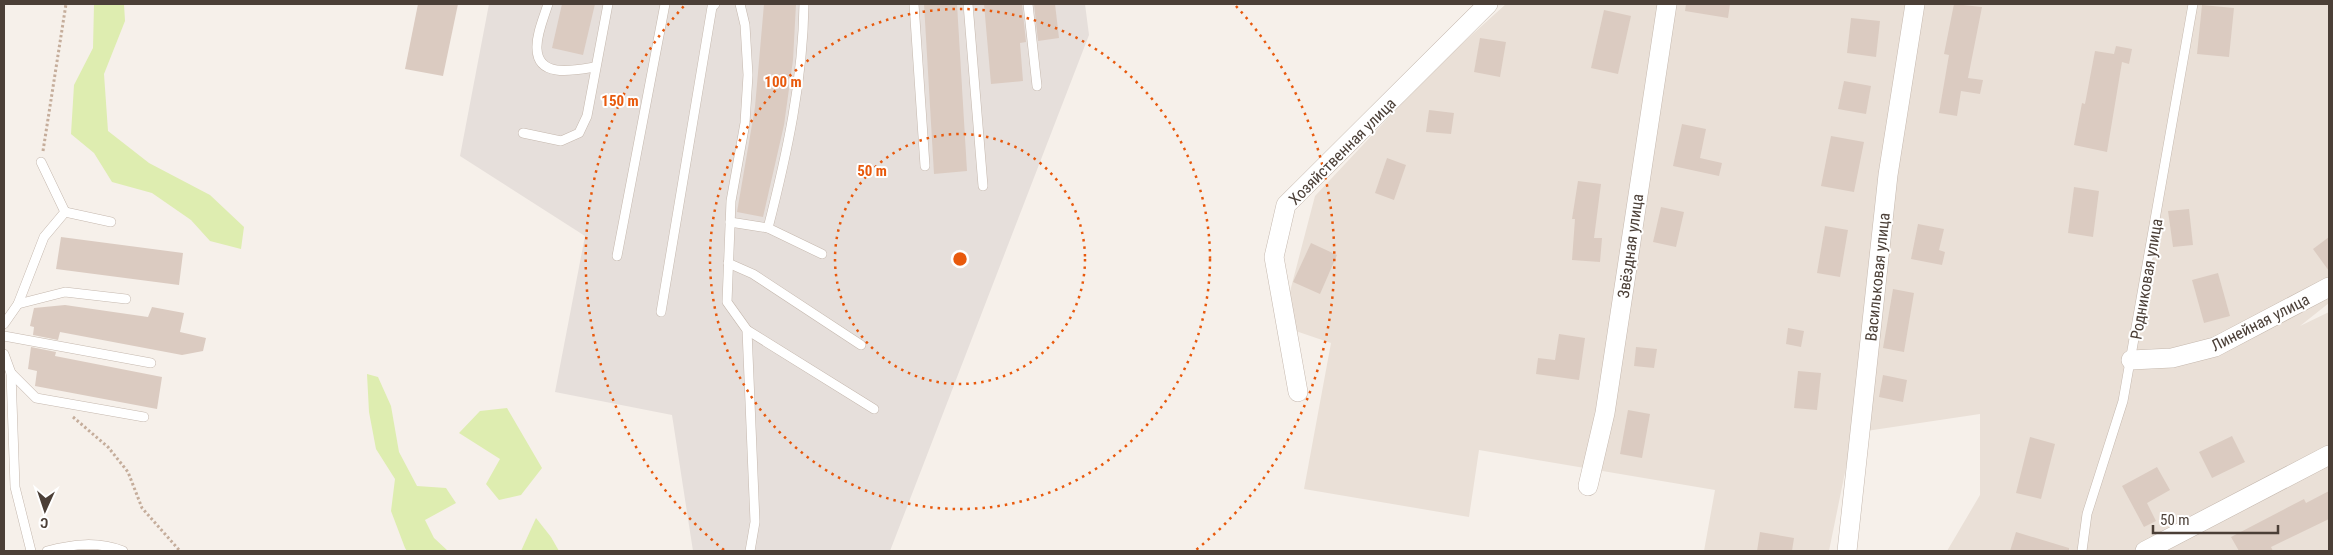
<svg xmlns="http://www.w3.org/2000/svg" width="2333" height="555" font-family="'Roboto Condensed',sans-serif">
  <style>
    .residential { fill: #eae0d7 }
    .industrial { fill: #e6dfdb }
    .green { fill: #deedb0 }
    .building { fill: #dbcbc1 }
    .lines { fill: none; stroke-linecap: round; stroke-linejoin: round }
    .service-casing { stroke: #c5b8ae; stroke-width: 10 }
    .minor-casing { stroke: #c5b8ae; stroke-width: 20 }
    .path { stroke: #c5ad9b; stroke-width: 3; stroke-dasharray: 2.5 2.5; stroke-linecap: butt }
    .service { stroke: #fff; stroke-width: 9 }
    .minor { stroke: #fff; stroke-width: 19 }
    .ring { fill: none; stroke: #e8590c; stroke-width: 2.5; stroke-dasharray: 2.5 5 }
    .labels { text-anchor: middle; stroke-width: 4; stroke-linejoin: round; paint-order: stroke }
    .street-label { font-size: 16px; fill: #4b3f37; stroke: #fff }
    .centre { fill: #e8590c; stroke: #fff; stroke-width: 2.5 }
    .ring-label { font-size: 15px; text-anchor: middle; font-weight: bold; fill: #e8590c; stroke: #fff; stroke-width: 4; stroke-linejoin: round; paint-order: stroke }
  </style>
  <rect width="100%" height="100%" fill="#f6f0ea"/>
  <path class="residential" d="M1506,4H2329V303L2300,326L2329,312V551H1947L1980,495V414L1853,433L1829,551H1704L1715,490L1479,450L1469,517L1304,489L1331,343L1281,326L1315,196L1434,69Z"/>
  <path class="industrial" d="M489,4H1085L1089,35L890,551H693L672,415L555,392L585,236L460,156Z"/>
  <g class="green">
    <path d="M94,4H124L125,21L104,74L108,131L149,163L210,195L244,227L241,249L210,241L191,220L152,193L112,182L94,153L71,134L74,85L93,48Z"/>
    <path d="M367,374L378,377L391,406L399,452L417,486L446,488L456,503L425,520L434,538L448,551H407L405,548L391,511L395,479L376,449L369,412Z"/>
    <path d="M507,408L542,468L521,495L499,500L486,484L500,459L459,433L480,411Z"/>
    <path d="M536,518L551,537L559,551H521Z"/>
  </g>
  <g class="building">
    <path d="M418,4H458L443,76L405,69Z"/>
    <path d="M562,4H595L583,55L552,48Z"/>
    <path d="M764,4H796L793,60L784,125L763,217L737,212L755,107Z"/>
    <path d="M924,4H957L967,171L934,174Z"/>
    <path d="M984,4H1022L1026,42L1020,43L1023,81L991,84Z"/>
    <path d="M1034,4H1055L1059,38L1038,41Z"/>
    <path d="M1686,4H1730L1728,18L1685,11Z"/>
    <path d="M1954,4L1982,7L1968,78L1983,80L1980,94L1961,91L1957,116L1939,113L1949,55L1944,54Z"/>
    <path d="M2202,5L2234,8L2229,57L2197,54Z"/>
    <path d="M1604,10L1631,16L1618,74L1591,68Z"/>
    <path d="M1851,18L1880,21L1876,57L1847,53Z"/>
    <path d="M1480,38L1506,42L1500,77L1474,72Z"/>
    <path d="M2116,46L2132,49L2129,64L2122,62L2107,152L2074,145L2082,103L2085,104L2095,51L2114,54Z"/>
    <path d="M1844,81L1871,86L1866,114L1838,109Z"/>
    <path d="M1429,110L1454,113L1451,134L1426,132Z"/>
    <path d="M1682,124L1706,129L1700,158L1722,163L1719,176L1673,166Z"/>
    <path d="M1831,136L1864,142L1854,192L1821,186Z"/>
    <path d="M1387,158L1406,165L1394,200L1375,193Z"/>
    <path d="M1578,181L1601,184L1594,238H1602L1600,262L1572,260L1575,219H1572Z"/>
    <path d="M2074,187L2099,191L2093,237L2068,233Z"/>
    <path d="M1661,207L1684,212L1676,247L1653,242Z"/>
    <path d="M2189,209L2193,245L2173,247L2168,211Z"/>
    <path d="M1918,224L1944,229L1939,250L1945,252L1942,265L1911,259Z"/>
    <path d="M1825,226L1848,230L1840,277L1817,273Z"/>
    <path d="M61,237L183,253L179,285L56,269Z"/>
    <path d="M2329,237V271L2313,249Z"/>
    <path d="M1311,243L1337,255L1320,294L1293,282Z"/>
    <path d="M2218,273L2230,316L2204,323L2192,280Z"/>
    <path d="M1893,289L1914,293L1904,352L1883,348Z"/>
    <path d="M65,305L148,317L152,307L184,313L180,332L206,338L203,351L182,355L60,332L58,340L33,335L34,327L30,326L34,308Z"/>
    <path d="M1788,328L1804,331L1801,347L1786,344Z"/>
    <path d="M1559,334L1585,338L1579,380L1536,374L1538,358L1555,360Z"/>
    <path d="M31,347L56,352L55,356L162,377L157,409L35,386L37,371L28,369Z"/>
    <path d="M1636,347L1657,349L1654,368L1634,366Z"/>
    <path d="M1798,371L1821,373L1817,410L1794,408Z"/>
    <path d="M1883,375L1907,380L1903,402L1879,397Z"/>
    <path d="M1628,410L1650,414L1642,458L1620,454Z"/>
    <path d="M2232,436L2245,462L2212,478L2199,452Z"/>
    <path d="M2030,437L2055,444L2041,499L2016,493Z"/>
    <path d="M2157,467L2170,490L2147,503L2156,521L2144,527L2122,486Z"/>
    <path d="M2329,491V519L2271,547L2273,551H2239L2231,537L2304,499L2306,503Z"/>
    <path d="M1760,532L1794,538L1792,551H1757Z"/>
    <path d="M2016,532L2069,548V551H2010Z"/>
  </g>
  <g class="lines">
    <defs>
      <g id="service">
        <path d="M548,4C544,17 536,35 537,49C538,79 576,70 595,67"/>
        <path d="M740,4L745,25L748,75L745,123L731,201L727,302L747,330L755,522L750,551"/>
        <path d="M914,4L925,166"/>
        <path d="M968,4L983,186"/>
        <path d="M1028,4L1037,86"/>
        <path d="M523,133L561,141L579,133L587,116L608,4"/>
        <path d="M65,212L111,222"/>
        <path d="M730,222L768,228L822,254"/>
        <path d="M768,228C787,154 803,80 804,4"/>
        <path d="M617,256L665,4"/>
        <path d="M728,263L753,274L861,345"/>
        <path d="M18,304L65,292L126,299"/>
        <path d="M661,312L712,7L715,4"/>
        <path d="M4,324L18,304L44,237L65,212L41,162"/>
        <path d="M747,330L874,409"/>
        <path d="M4,336L151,363"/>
        <path d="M4,354L11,373L15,487L31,551"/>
        <path d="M11,373L36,398L144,417"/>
        <path d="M47,551C73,544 98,541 123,551"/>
        <path d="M2082,551L2087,514L2123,401L2193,4"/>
      </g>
      <g id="minor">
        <path d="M2131,360L2172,358L2215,347L2329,287"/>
        <path d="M1298,392L1274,257L1286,205L1488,4"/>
        <path d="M1588,486L1605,413L1667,4"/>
        <path d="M1847,551L1888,175L1915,4"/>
        <path d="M2145,551L2329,455"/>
      </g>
    </defs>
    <use href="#service" class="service-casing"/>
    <use href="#minor" class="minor-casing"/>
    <g class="path">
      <path d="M43,151L66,4"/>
      <path d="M73,417L108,447L128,472L142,508L180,551"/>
    </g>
    <use href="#service" class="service"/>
    <use href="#minor" class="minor"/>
  </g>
  <g class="ring">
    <circle cx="960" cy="259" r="125"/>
    <circle cx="960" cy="259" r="250"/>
    <path d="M724 550A375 375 0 0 1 684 6M1236 6A375 375 0 0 1 1196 550"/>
  </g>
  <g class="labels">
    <g class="street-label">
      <text transform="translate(1342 151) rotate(-45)" y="6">Хозяйственная улица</text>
      <text transform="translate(1630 246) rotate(-82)" y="6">Звёздная улица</text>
      <text transform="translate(1877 277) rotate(-84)" y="6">Васильковая улица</text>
      <text transform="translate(2146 279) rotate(-80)" y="6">Родниковая улица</text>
      <text transform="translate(2260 322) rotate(-27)" y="6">Линейная улица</text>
    </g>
  </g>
  <circle cx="960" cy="259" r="8" class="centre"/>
  <g class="ring-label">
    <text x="783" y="87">100 m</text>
    <text x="620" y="106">150 m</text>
    <text x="872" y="176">50 m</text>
  </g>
  <rect width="2333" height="555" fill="none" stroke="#4b3f37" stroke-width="10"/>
  <g transform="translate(45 510) rotate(183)" stroke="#ffffff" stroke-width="4" paint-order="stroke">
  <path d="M0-4L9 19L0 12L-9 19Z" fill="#4b3f37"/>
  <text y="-8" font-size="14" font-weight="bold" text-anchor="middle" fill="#4b3f37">С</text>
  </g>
  <path d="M2153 525v8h125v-8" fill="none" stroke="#4b3f37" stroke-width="2.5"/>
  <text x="2160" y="525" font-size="15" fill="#4b3f37" stroke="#ffffff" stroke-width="4" paint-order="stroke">50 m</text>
</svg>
